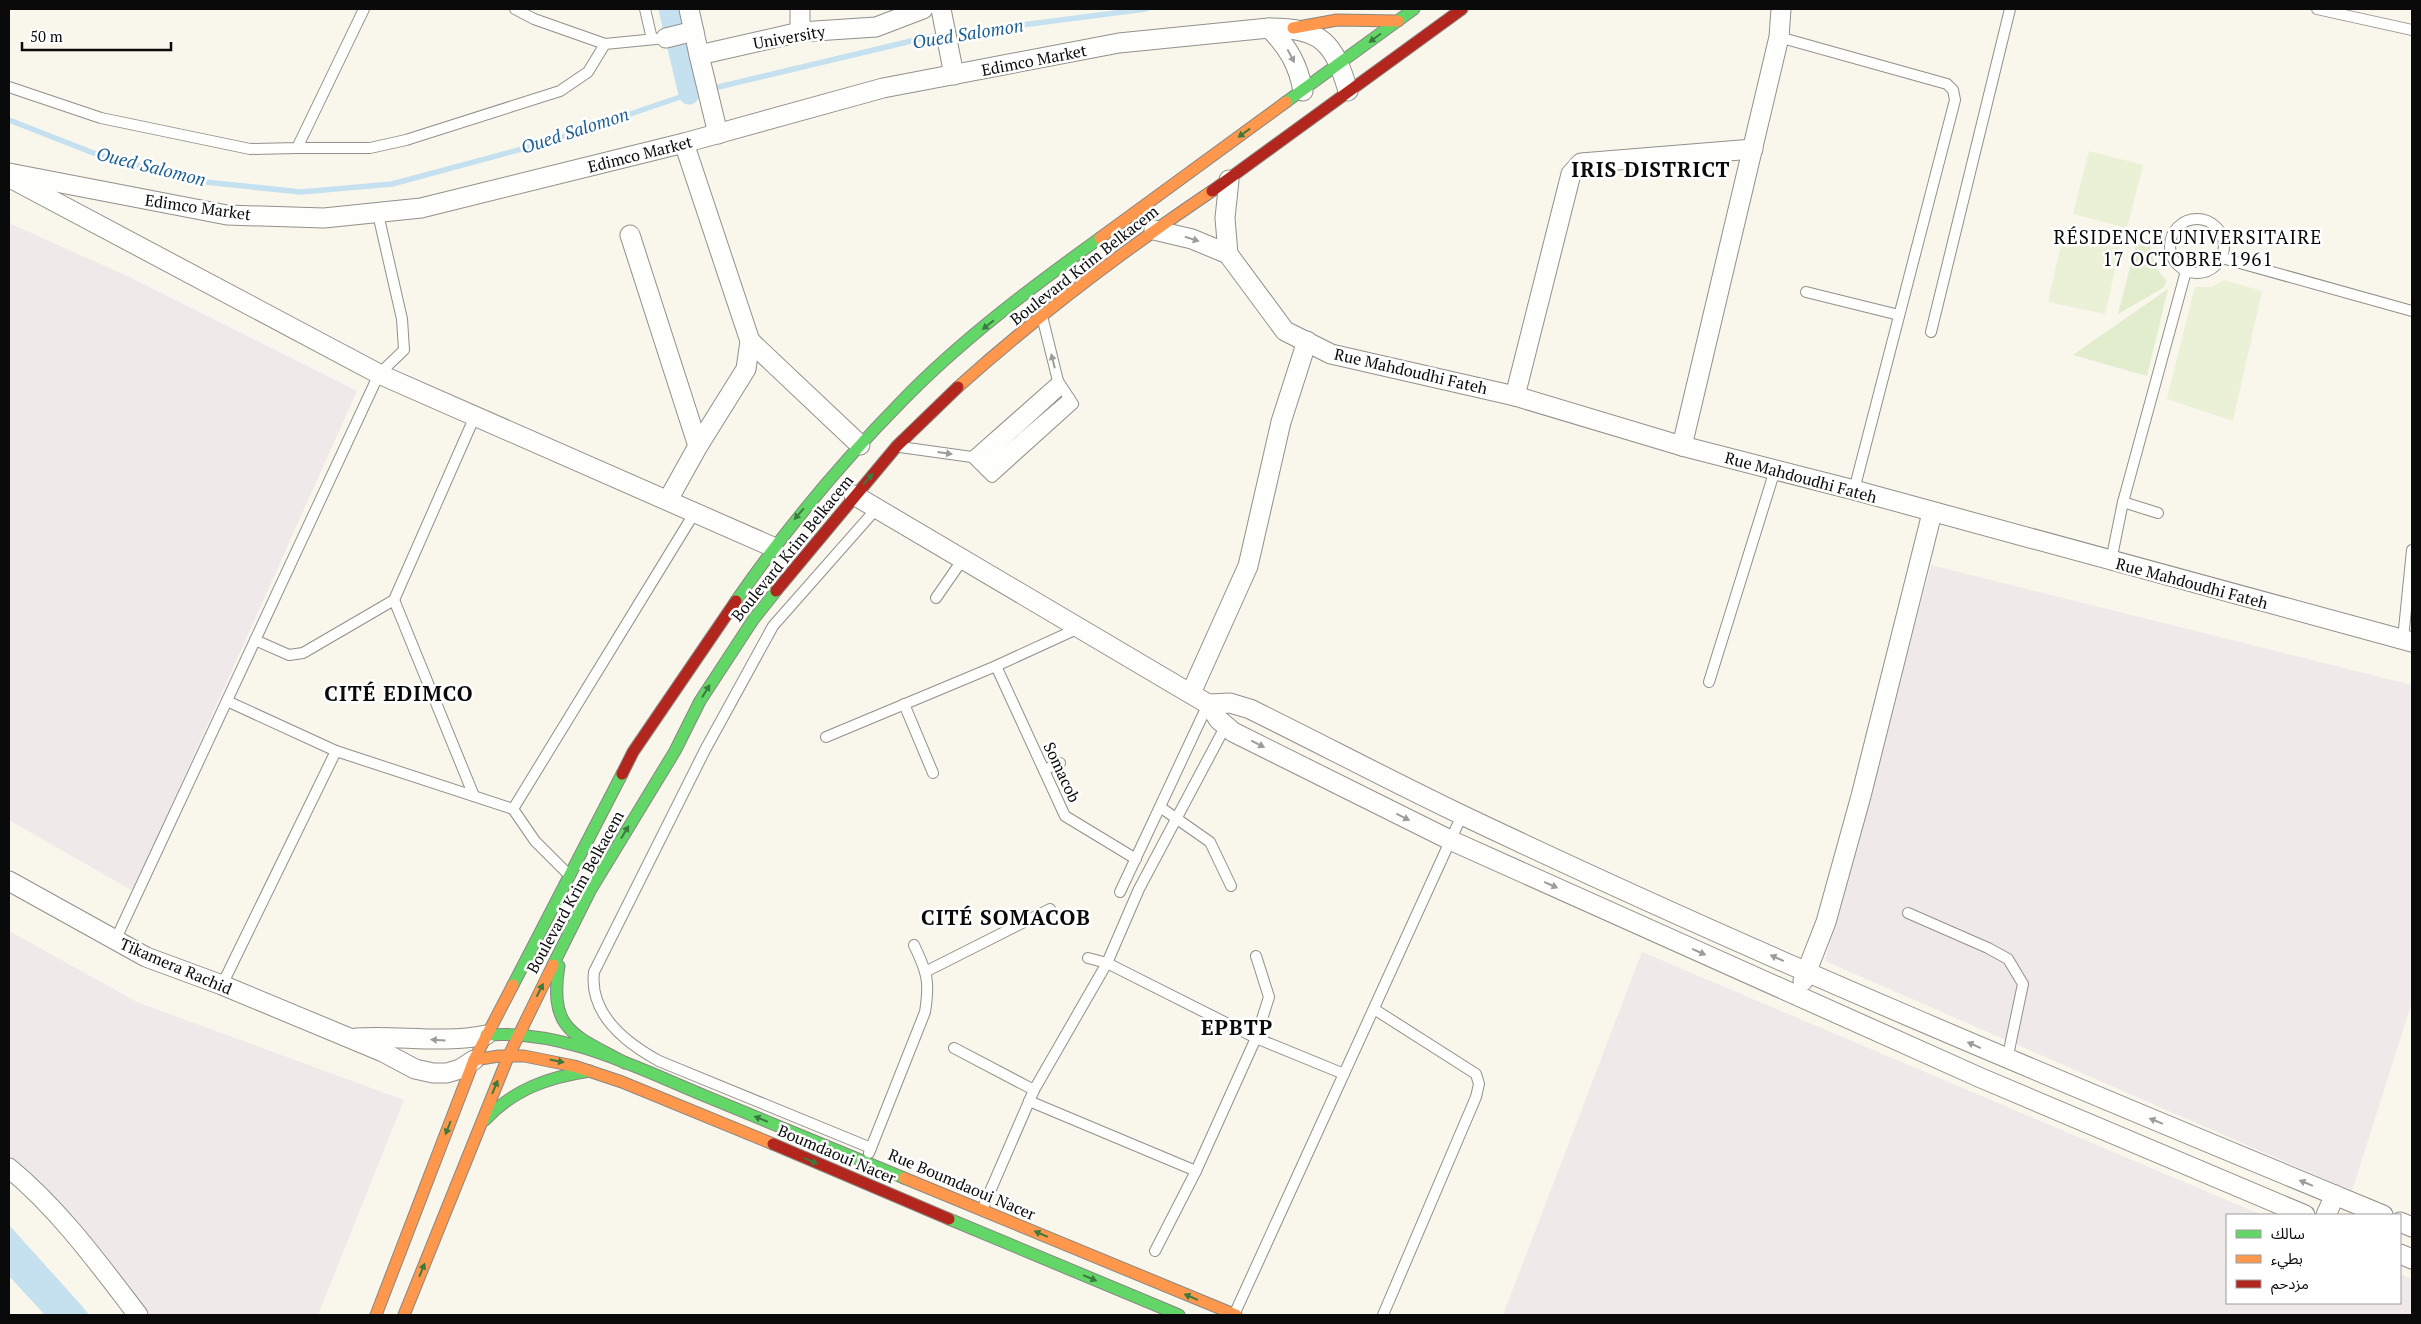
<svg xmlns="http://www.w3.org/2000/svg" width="2421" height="1324" font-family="'PT Serif','Noto Sans Arabic',serif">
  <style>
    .industrial { fill: #f0e9ea }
    .green { fill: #e1edcd }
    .pitch { fill: #ebf1d7 }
    .water { fill: #c5e1f0 }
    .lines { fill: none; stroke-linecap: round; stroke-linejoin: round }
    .stream { stroke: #c5e1f0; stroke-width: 5.5 }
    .canal { stroke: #c5e1f0; stroke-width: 21 }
    .lane-casing { stroke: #92908c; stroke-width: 12 }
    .street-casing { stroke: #92908c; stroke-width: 21 }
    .fast-casing { stroke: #888782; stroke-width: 13 }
    .slow-casing { stroke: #888782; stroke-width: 13 }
    .jam-casing { stroke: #888782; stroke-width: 13 }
    .lane { stroke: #fefefc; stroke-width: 10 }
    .street { stroke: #fefefc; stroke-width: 19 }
    .fast { stroke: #63d668; stroke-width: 11 }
    .slow { stroke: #ff974d; stroke-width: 11 }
    .jam { stroke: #b3261e; stroke-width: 11 }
    .oneway { fill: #3b7a3e }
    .oneway2 { fill: #9c9c9b }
    .labels { text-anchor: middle; stroke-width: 5; stroke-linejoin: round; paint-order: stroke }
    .street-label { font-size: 16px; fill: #0a0a0a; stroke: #fff }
    .water-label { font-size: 18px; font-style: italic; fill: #1b5e93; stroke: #fff }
    .quarter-label { font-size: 19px; letter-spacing: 1px; fill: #0a0a0a; stroke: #fff }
    .district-label { font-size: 21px; font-weight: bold; letter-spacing: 1px; fill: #0a0a0a; stroke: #fff }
  </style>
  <rect width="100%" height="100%" fill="#f9f6ec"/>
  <g class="industrial">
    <path d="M9,223L127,276L357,391L133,891L9,820Z"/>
    <path d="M1931,565L2412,685V1002L2352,1191L1825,961Z"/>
    <path d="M9,931L137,1002L404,1100L318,1315H143L32,1174L9,1157Z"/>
    <path d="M1642,952L2262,1215H2227V1303H2400V1274L2412,1279V1315H1503Z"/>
  </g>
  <g class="green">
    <path d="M2138,236L2150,241C2152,257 2155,270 2167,281L2163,288L2118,314Z"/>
    <path d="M2168,289L2147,376L2073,355Z"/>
  </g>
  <g class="pitch">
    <path d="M2089,151L2143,165L2127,228L2073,214Z"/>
    <path d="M2065,227L2122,240L2105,314L2048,302Z"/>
    <path d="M2224,280L2262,291L2233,421L2167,399L2195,287H2212Z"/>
  </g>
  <path class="water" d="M9,1225L82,1306L89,1315H45L9,1276Z"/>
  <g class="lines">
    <path class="stream" d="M9,120L96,154L195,181L301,192L392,184L548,142L689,94L928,37L1146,9"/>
    <path class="canal" d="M669,9L689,94"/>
    <defs>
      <g id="lane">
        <path d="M515,9L534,19L605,44L666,38"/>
        <path d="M645,9L652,39"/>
        <path d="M2317,9L2412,30"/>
        <path d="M1779,37L1947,84L1953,90L1955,100L1854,490"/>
        <path d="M9,87L101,118L250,149L297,148L364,9"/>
        <path d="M297,148H370L406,140L560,91L588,72L605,44"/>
        <circle cx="2197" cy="246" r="27"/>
        <path d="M2222,258L2412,311"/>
        <path d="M1806,292L1899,315"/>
        <path d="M1931,332L2010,9"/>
        <path d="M900,447L972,457L1058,381L1043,320"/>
        <path d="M972,457L992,477L1073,404L1058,381"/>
        <path d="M979,464L1062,388"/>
        <path d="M985,470L1069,398"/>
        <path d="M2158,513L2123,502L2186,271"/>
        <path d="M2111,561L2123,502"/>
        <path d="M936,598L963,559"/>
        <path d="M394,600L474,796"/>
        <path d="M2403,639L2412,550"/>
        <path d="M255,640L289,655L303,653L394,600L475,416"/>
        <path d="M996,666L1065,816L1136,859"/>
        <path d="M1709,682L1775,470"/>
        <path d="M904,704L933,773"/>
        <path d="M826,737L996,666L1079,628"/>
        <path d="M336,751L513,809"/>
        <path d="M1044,770L1060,763"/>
        <path d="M1160,807L1210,842L1231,886"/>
        <path d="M570,876L535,841L513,809L695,512"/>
        <path d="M1120,892L1208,704"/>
        <path d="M1908,913L1988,948L2008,959L2023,984L2007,1060"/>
        <path d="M115,941L379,374L404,350L402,319L378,214"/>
        <path d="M1088,958L1107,963L1256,1038L1344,1074"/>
        <path d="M927,971L1050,909"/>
        <path d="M222,985L336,751L227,701"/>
        <path d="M1374,1009L1476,1074L1479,1084L1476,1097L1383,1315"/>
        <path d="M954,1048L1034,1090L982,1210"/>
        <path d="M1034,1090L1107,963L1139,889L1225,727"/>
        <path d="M1029,1101L1196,1171"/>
        <path d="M871,1148L659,1061C626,1043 589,1014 594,972L705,750L773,626L877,508"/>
        <path d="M869,1153L925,1012C930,981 927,972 914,945"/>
        <path d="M1155,1251L1196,1171L1256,1038L1269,997L1256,956"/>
        <path d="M1234,1315L1462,815"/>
      </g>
      <g id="street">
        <path d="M689,9L699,55L800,32L876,27L923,9"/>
        <path d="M800,9V32"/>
        <path d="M941,9L954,75"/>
        <path d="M1269,28C1288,47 1298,64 1303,91"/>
        <path d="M666,38L694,31"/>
        <path d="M699,55L718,134"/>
        <path d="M9,173L227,215L324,218L421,208L684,143L883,88L1119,43L1269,28C1321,28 1334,42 1348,91"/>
        <path d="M14,180L379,374L773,547"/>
        <path d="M1154,230L1192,239L1228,254L1285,331L1331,354L1515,396L1682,446L1854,490L2412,642"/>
        <path d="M630,235L698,446"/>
        <path d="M1228,254L1225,218L1229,180"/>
        <path d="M750,341L860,445"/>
        <path d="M1515,396L1571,174L1581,163L1753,149"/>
        <path d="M1682,446L1779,37L1781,9"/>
        <path d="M854,495L1208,704L1219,720L1233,732L1450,840L1981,1078L2305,1215"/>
        <path d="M668,500L698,446L746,369L750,341L684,143"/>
        <path d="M1191,693L1248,566L1281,422L1307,341"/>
        <path d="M1208,704L1230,703L1250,709C1321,744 1391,781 1462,815C1764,959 2074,1087 2383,1215"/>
        <path d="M9,881L146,957L222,985L383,1052L415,1069L433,1073H447L460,1069L474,1060"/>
        <path d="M1803,981L1826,922L1861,796L1932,513"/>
        <path d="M356,1038C400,1035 442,1044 486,1035"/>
        <path d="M9,1168C59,1209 99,1264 138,1315"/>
        <path d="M2326,1215L2335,1195"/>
        <path d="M2400,1222L2412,1227"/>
        <path d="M2400,1254L2412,1259"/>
      </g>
      <g id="fast">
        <path d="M1286,102L1414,9"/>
        <path d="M736,601C785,530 841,463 902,401C960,341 1032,287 1100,238"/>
        <path d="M553,965L590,891L675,751L700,701L753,620L776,591"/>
        <path d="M559,966C548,1031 575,1035 625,1063"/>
        <path d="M513,985L622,774"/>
        <path d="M486,1035C565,1029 639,1069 710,1098C775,1125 839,1151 904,1178"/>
        <path d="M485,1120C514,1089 549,1077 590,1071"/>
        <path d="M949,1219L1179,1315"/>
      </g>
      <g id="slow">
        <path d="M1293,28L1337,20L1398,21"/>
        <path d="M1100,238L1286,102"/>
        <path d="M958,387C1037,316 1123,251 1212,191"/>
        <path d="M474,1060L499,1056H524L574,1066L622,1082L773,1144"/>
        <path d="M904,1178L1236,1315"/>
        <path d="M376,1315L474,1060L513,985"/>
        <path d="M404,1315L508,1057L553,965"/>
      </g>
      <g id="jam">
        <path d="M1212,191L1462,9"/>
        <path d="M776,591L897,446L958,387"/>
        <path d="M622,774L633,752L736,601"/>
        <path d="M773,1144L949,1219"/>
      </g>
    </defs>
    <use href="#lane" class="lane-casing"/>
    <use href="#street" class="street-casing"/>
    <use href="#fast" class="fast-casing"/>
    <use href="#slow" class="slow-casing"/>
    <use href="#jam" class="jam-casing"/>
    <use href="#lane" class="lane"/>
    <use href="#street" class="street"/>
    <use href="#fast" class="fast"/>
    <use href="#slow" class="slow"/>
    <use href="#jam" class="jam"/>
  </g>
  <defs><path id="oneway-solid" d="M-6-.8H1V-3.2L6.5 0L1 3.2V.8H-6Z" transform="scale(1.25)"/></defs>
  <g class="oneway">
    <use href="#oneway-solid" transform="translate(1375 38) rotate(143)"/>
    <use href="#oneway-solid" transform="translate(1244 133) rotate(144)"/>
    <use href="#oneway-solid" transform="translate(988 325) rotate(141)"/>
    <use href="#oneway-solid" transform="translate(868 479) rotate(-49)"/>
    <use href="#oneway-solid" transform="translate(799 514) rotate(131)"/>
    <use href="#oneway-solid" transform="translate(706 691) rotate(-58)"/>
    <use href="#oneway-solid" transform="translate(625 832) rotate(-59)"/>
    <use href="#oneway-solid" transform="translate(540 990) rotate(-63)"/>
    <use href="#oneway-solid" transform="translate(557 1061) rotate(11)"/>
    <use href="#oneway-solid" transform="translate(495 1087) rotate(-68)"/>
    <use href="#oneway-solid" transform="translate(761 1119) rotate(-158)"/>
    <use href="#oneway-solid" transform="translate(448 1128) rotate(111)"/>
    <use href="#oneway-solid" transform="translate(811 1161) rotate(23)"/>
    <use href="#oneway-solid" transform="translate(1041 1234) rotate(-157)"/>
    <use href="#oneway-solid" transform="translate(422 1270) rotate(-68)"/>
    <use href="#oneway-solid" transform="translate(1090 1278) rotate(23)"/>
    <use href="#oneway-solid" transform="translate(1191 1297) rotate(-157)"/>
  </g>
  <g class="oneway2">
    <use href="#oneway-solid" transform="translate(1291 56) rotate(62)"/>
    <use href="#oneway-solid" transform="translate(1192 239) rotate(18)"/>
    <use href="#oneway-solid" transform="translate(1053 361) rotate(-104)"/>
    <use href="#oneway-solid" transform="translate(945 453) rotate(8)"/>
    <use href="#oneway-solid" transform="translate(1258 744) rotate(27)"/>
    <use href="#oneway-solid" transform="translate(1403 817) rotate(27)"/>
    <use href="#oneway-solid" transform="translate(1551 885) rotate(24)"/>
    <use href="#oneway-solid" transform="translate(1699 952) rotate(24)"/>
    <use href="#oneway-solid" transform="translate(1777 958) rotate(-156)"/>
    <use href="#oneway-solid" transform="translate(438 1040) rotate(-177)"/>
    <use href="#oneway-solid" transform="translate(1974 1045) rotate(-156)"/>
    <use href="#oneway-solid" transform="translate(2156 1121) rotate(-158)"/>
    <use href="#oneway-solid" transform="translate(2306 1183) rotate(-158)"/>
  </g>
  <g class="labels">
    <g class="street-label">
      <text transform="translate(789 37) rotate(-10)" y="6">University</text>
      <text transform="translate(1034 60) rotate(-11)" y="6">Edimco Market</text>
      <text transform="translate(640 154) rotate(-14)" y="6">Edimco Market</text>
      <text transform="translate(198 207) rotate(8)" y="6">Edimco Market</text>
      <text transform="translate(1084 265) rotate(-38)" y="6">Boulevard Krim Belkacem</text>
      <text transform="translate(1411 371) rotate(13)" y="6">Rue Mahdoudhi Fateh</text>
      <text transform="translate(1801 477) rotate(15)" y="6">Rue Mahdoudhi Fateh</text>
      <text transform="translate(792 548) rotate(-51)" y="6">Boulevard Krim Belkacem</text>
      <text transform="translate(2192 583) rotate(15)" y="6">Rue Mahdoudhi Fateh</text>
      <text transform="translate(1062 772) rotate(65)" y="6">Somacob</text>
      <text transform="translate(575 892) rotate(-61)" y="6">Boulevard Krim Belkacem</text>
      <text transform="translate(176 966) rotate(23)" y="6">Tikamera Rachid</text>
      <text transform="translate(837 1154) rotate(23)" y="6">Boumdaoui Nacer</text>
      <text transform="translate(962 1184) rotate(23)" y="6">Rue Boumdaoui Nacer</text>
    </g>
    <g class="water-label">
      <text transform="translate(968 34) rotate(-9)" y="6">Oued Salomon</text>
      <text transform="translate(575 131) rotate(-18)" y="6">Oued Salomon</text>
      <text transform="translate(151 167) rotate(14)" y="6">Oued Salomon</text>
    </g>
    <g class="quarter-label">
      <text x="2188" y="244">RÉSIDENCE UNIVERSITAIRE<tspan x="2188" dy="22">17 OCTOBRE 1961</tspan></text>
    </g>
    <g class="district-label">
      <text x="1651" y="177">IRIS DISTRICT</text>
      <text x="399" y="701">CITÉ EDIMCO</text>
      <text x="1006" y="925">CITÉ SOMACOB</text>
      <text x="1237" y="1035">EPBTP</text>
    </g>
  </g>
  <rect width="2421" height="1324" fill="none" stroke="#0a0a0a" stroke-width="20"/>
  <rect x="2226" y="1214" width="175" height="90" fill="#ffffff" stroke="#9d9d9d"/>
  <rect x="2236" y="1230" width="25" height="8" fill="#63d668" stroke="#9d9d9d"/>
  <text x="2271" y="1239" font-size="15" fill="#0a0a0a">سالك</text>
  <rect x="2236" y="1255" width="25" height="8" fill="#ff974d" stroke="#9d9d9d"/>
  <text x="2271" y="1264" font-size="15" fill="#0a0a0a">بطيء</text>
  <rect x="2236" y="1280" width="25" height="8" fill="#b3261e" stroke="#9d9d9d"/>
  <text x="2271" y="1289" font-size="15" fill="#0a0a0a">مزدحم</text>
  <path d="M22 42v8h149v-8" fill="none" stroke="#0a0a0a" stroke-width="2.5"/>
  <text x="30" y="42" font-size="15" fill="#0a0a0a" stroke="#ffffff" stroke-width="4" paint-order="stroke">50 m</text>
</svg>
